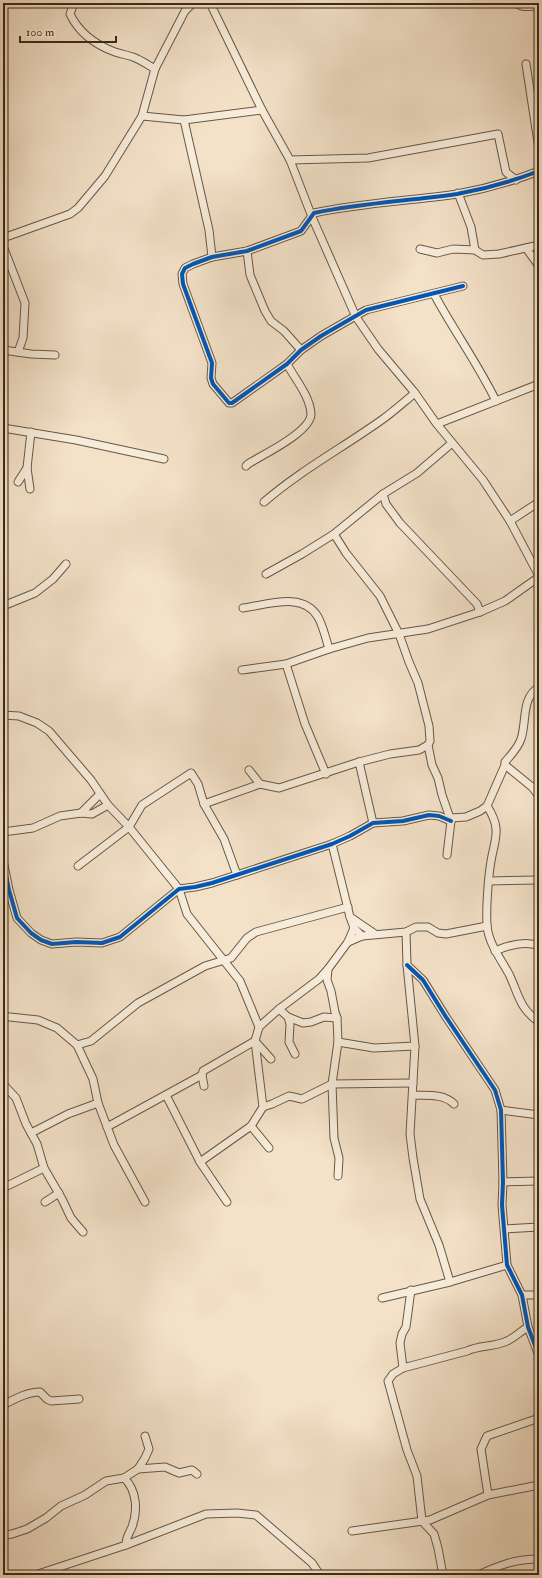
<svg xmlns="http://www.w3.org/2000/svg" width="542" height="1578" font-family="'IM FELL Double Pica',serif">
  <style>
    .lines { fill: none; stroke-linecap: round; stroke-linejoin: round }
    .minor-casing { stroke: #6a5741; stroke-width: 9 }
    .minor { stroke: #f7ecdb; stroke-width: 7 }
    .cycleway-casing { stroke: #f7ecdb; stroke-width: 6 }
    .cycleway { stroke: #0057b8; stroke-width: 4 }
  </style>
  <rect width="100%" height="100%" fill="#f3e1c8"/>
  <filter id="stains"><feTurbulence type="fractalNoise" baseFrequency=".005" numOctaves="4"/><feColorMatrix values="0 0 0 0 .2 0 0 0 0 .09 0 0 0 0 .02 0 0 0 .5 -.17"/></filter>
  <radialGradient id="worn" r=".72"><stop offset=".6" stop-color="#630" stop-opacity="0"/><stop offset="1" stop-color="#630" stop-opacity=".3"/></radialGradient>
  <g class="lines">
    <defs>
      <g id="minor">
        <path d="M74,3L70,14C79,33 96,45 115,52C121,54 127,55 133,57C141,60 148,65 155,69"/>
        <path d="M210,3L262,110L290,160L312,217L356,317L378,349L415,393L436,423L483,480L510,521L539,576"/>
        <path d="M517,3C523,9 531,6 539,5"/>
        <path d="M526,64L539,149"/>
        <path d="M142,116L184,120L262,110"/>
        <path d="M184,120L209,230L212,257"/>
        <path d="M290,160L368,158L498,134L506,172L516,180"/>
        <path d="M458,193L471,227L475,250"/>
        <path d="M3,238L70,214L78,208L105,176L142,116L155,69L185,11L193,3"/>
        <path d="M3,246L25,303L23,338L18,352"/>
        <path d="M526,248L539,266"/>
        <path d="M420,249L437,253L453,249L475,250L483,255L499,254L539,245"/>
        <path d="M247,251L250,275L265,311L271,321L284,331L301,350"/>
        <path d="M463,286L366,310L321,336L301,350L287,364L232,403H229L213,384L211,378L212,363L183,284L182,274L185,268L193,264L212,257L247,251L301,231L314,213C361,203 409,201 457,194C485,189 513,181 539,171"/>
        <path d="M434,294C454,331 478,364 496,401"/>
        <path d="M3,350L31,354L55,355"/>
        <path d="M437,424L539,384"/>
        <path d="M3,428L76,440L164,459"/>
        <path d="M246,466L248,464C262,455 311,432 311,414C310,396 295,379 287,364"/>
        <path d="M18,482L27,468"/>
        <path d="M30,489L27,468L31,432"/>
        <path d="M383,494L386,504L400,523L477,604L480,612"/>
        <path d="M264,502C301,470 344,447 383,419C394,411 404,402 415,393"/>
        <path d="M510,521L539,502"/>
        <path d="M334,534L346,553L380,596L399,634L409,662L418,683L429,726L430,741L428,745L432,765L438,778L442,795L451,821L447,855"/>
        <path d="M266,574L302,554L334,534L383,494L417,473L452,443"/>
        <path d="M3,606L35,593L53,579L66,564"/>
        <path d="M243,608C267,605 303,591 318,617C323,626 326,639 329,649"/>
        <path d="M286,664L305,724L326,774"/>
        <path d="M242,670L286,664L329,649L368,638L428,629L480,612L505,601L539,577"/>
        <path d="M3,715L19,716L37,723L49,731L91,780L108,805L129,827L179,889L187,914L240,981L259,1027"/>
        <path d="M359,762L373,823"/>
        <path d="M505,765L532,787L539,796"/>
        <path d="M249,770L260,784L279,788L359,762L390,754L419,750L428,745"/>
        <path d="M204,804L260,784"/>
        <path d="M487,806C502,829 495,838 491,861C488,879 486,908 487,925C488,943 501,959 509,974C519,995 519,1008 539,1022"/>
        <path d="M81,813L100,794"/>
        <path d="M451,821V818L466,817L480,811L487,806L505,765V762C511,755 518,748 521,739C527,721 521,698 539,687"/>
        <path d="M3,832L33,828L60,816L81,813L92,814L108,805"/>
        <path d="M332,844L350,917L354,928L362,936"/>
        <path d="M3,860L9,890L17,918L31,933L41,940L52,944L76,942L102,943L120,937L179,889L195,887L212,883L332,844L350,836L373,823L403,821L429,815L439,816L451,821"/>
        <path d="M78,866L129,827L142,805L191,773L198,784L204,804L224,839L237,875"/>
        <path d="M489,881L539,880"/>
        <path d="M350,917L375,934"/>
        <path d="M406,932L407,965L415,1046L410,1134L413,1158L420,1199L439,1245L450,1282"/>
        <path d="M348,942L362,936L406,932L416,927H428L438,933L446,934L487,926"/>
        <path d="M495,951C509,945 525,940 539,946"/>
        <path d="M407,965L423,980L446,1017L495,1090L501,1110L503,1182L502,1205L507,1265L522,1295L528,1327L539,1356"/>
        <path d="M328,969L327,980L331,991L335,1012L337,1018L338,1042L332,1084L334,1138L339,1158L338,1176"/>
        <path d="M279,1009L288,1017L303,1023L311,1022L324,1017L337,1018"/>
        <path d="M3,1017H10L38,1020L57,1028L77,1045L93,1079L98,1103L114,1145L145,1202"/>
        <path d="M288,1017L290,1024L289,1042L295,1054"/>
        <path d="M338,1042L374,1048L415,1046"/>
        <path d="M77,1045L91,1041L138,1003L205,966L231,958L247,938L256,932L348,907"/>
        <path d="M271,1059L255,1041L259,1027L279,1009L319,979L328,969L348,942L354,928"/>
        <path d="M3,1084L16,1098L26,1124L37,1144L44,1168L62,1199L71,1218L83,1232"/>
        <path d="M166,1095L200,1162L227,1202"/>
        <path d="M413,1095C427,1096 443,1093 454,1104"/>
        <path d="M263,1107L272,1104L289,1096L302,1099L332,1084L413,1083"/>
        <path d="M501,1110L539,1115"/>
        <path d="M251,1126L269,1148"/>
        <path d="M107,1127L202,1075"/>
        <path d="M31,1133L68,1114L98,1103"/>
        <path d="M200,1162L251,1126L263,1107L255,1041L203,1071L202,1075L204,1086"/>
        <path d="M503,1182L539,1181"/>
        <path d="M3,1188L44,1168"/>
        <path d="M45,1202L59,1193"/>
        <path d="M505,1229L539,1227"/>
        <path d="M522,1295H539"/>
        <path d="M382,1298L450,1282L507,1265"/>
        <path d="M403,1368L400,1343L402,1334L406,1327L411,1290"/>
        <path d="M3,1405C15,1399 27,1392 40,1392L47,1399L51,1401L79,1399"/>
        <path d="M138,1469L165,1467L179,1473L192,1470L197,1474"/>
        <path d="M124,1478C137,1490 138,1511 132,1527C129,1534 126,1536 126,1545"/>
        <path d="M488,1495L481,1449L487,1436L539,1418"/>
        <path d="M352,1531L430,1520L488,1495L539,1485"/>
        <path d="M3,1533L6,1535L12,1534L27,1529L46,1518L61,1506L85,1495L106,1481L124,1478L138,1469L145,1458L149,1449L145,1436"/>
        <path d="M35,1575L126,1545L206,1514L237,1513L256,1515L312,1563L320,1575"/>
        <path d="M443,1575L438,1548L434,1534L422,1521L417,1476L407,1450L388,1381L393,1374L403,1368L467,1351C480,1345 495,1347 507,1341C514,1338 521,1331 528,1327"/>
        <path d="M478,1575C500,1565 515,1559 539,1559"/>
      </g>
    </defs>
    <use href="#minor" class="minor-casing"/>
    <use href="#minor" class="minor"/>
    <defs>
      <g id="cycleway">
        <path d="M463,286L366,310L321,336L301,350L287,364L232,403H229L213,384L211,378L212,363L183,284L182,274L185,268L193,264L212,257L247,251L301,231L314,213C361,203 409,201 457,194C485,189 513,181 539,171"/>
        <path d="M3,860L9,890L17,918L31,933L41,940L52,944L76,942L102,943L120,937L179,889L195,887L212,883L332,844L350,836L373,823L403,821L429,815L439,816L451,821"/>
        <path d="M407,965L423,980L446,1017L495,1090L501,1110L503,1182L502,1205L507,1265L522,1295L528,1327L539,1356"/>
      </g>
    </defs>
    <use href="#cycleway" class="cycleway-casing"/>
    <use href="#cycleway" class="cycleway"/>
  </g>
  <rect width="542" height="1578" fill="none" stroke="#f3e1c8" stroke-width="16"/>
  <rect x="4" y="4" width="534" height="1570" fill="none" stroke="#3d2914" stroke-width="2"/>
  <rect x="8" y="8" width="526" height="1562" fill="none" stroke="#3d2914"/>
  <path d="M20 36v6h96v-6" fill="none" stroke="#3d2914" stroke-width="2"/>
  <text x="26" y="36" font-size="12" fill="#3d2914" stroke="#f7ecdb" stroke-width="3" paint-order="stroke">100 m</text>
  <rect width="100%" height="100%" filter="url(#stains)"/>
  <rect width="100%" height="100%" fill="url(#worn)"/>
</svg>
